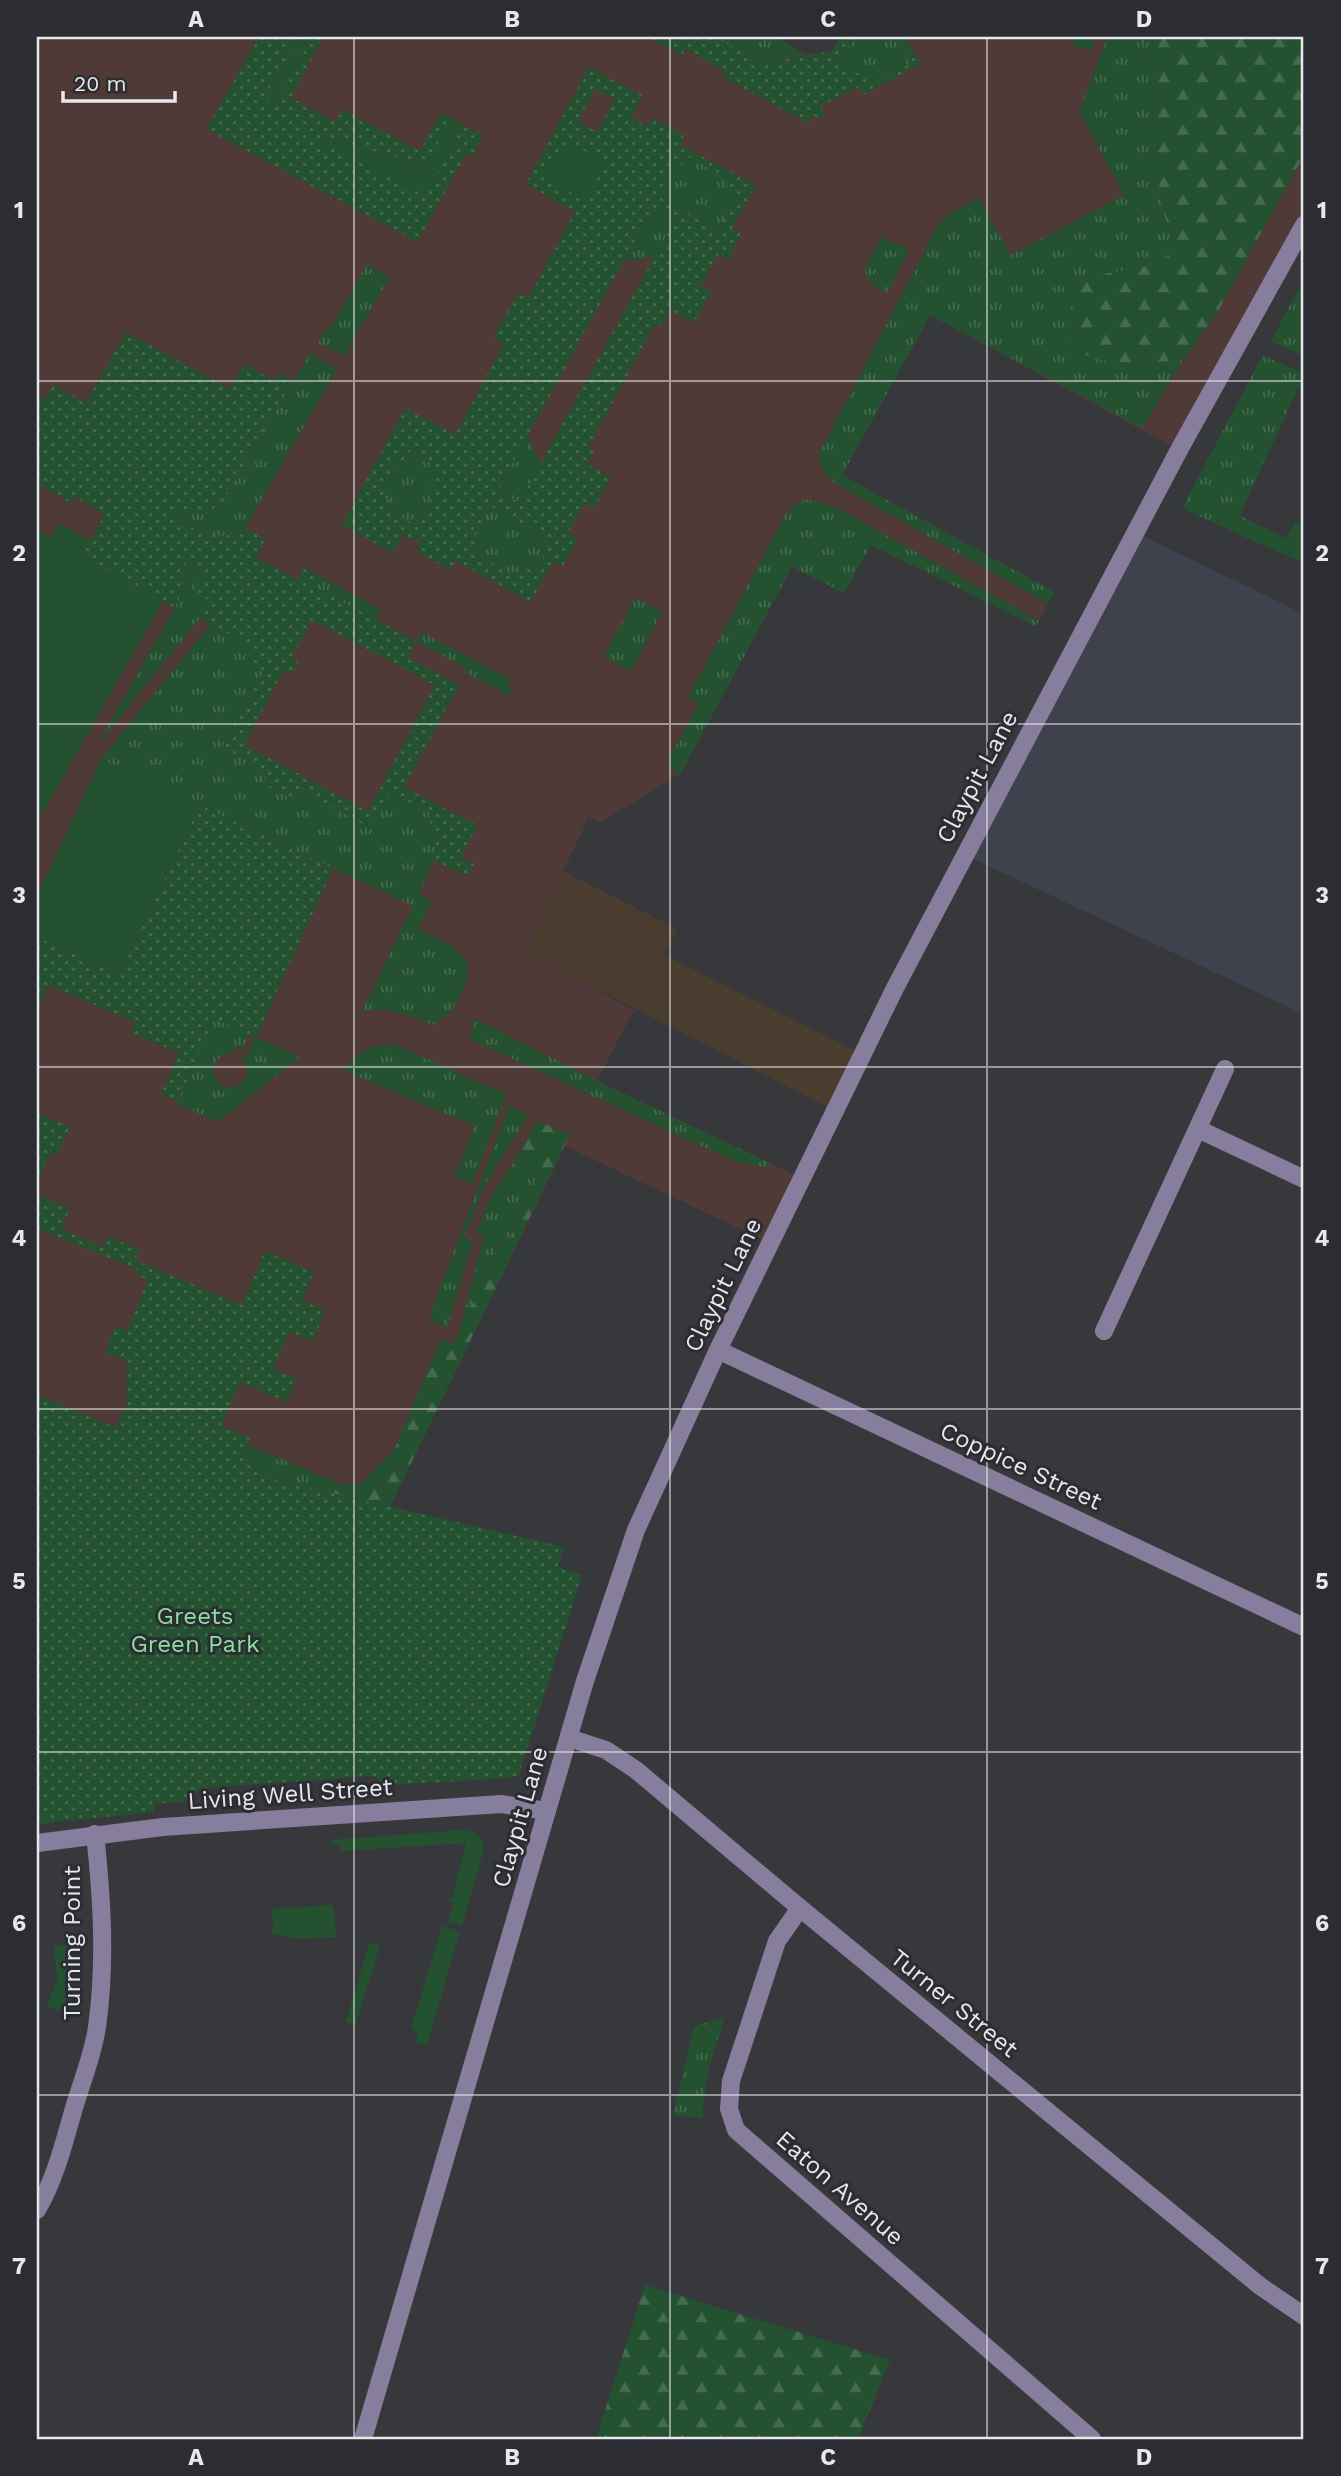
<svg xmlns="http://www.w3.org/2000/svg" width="1341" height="2476" font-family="'Work Sans',sans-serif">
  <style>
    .commercial { fill: #4a3d2f }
    .built { fill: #3f414c }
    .education { fill: #4f3a37 }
    .grass { fill: url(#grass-tufts) }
    .forest { fill: url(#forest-firs) }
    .park { fill: url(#park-dots); fill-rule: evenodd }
    .garden { fill: #245230 }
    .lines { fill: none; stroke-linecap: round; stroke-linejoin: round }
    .minor { stroke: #867e9c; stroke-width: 18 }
    .grid { fill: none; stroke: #e7e8eb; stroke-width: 2; stroke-opacity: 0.55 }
    .labels { text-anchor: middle; stroke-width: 6; stroke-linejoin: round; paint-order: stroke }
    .street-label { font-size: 24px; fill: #e7e8eb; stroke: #2c2d32 }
    .park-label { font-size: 24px; fill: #87e29d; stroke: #2c2d32 }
    .neatline { fill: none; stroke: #e7e8eb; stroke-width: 2.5 }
    .grid-label { font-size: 23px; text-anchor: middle; font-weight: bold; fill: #e7e8eb }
  </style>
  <defs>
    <pattern id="grass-tufts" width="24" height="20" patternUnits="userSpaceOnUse" patternTransform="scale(1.75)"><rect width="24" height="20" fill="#245230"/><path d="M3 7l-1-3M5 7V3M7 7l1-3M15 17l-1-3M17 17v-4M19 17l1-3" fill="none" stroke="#446b4e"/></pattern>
    <pattern id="forest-firs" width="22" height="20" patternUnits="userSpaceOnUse" patternTransform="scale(1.75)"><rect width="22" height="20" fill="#245230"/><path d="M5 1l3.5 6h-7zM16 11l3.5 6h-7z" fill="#446b4e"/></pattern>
    <pattern id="park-dots" width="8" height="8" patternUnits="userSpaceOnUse" patternTransform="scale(1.75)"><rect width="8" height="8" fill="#245230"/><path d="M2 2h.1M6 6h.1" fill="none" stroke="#446b4e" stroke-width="1.8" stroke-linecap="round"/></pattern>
  </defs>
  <rect width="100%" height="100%" fill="#37383c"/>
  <path class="commercial" d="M563,871L677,929L664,955L863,1054L835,1111L525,952Z"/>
  <path class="built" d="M1135,532L1304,614V1002L1299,1012L965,855Z"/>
  <path class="education" d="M37,37H775L805,54L832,51L840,37H1304V225L1179,450L930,315L842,475L1054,592L1036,626L871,545L844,593L792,567L681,773L600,823L589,817L525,951L634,1010L597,1081L802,1178L770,1243L565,1146L390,1507L262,1477L229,1475L37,1395Z"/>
  <g class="grass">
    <path d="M715,37H775L805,54L763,63Z"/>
    <path d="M855,37H899L911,58V64L879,82H874L840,67L838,61Z"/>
    <path d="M1071,37H1096L1091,50L1075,47Z"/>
    <path d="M1108,37H1151L1156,164L1164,214L1172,237L1169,254L1158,264L1138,269L1069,318L1130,364L1183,360L1142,428L930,315L842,475L1054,592L1048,604L836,484C826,475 818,468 819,454L938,225L950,214L978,197L1011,255L1124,195L1079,111Z"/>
    <path d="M687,156L730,179L735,200L719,230L657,196L673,166Z"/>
    <path d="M653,207L675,219L654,257L624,261Z"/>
    <path d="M882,237L909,250L887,293C852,274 867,266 882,237Z"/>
    <path d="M367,264L390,277L344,356L318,343L326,328L330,330Z"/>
    <path d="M1304,279V357L1271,341Z"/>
    <path d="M310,353L337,369L245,528C219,546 193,529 168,517L175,512L208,514L227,494Z"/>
    <path d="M1263,355L1304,374V390L1298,388L1240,515L1248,520L1240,535L1182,508Z"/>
    <path d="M527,436L541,464L520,503L498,490Z"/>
    <path d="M410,451L432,464L438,475L433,496L417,526L386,509L382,489L397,460Z"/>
    <path d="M806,500L820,502L841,510L1039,621L1036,626L871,545L844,593L792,567L681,773L677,775L668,760L699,703L688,697L787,512L798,502Z"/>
    <path d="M490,506L552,540L536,569L516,576L473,552L480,539L474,535Z"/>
    <path d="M186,560L202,568L212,603L97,745L175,608L183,583Z"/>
    <path d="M318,575L381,610L376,620L312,586Z"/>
    <path d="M635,598L662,612L631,671L604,657Z"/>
    <path d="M211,624L256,648L263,672L222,747L269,772L263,784L295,788L370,827L389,791L429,812L437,862L434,861L419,893L432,901L418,929L454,947L468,964L467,981L453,1009L434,1025C409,1015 388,1007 362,1011L413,906L101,759Z"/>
    <path d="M421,632L510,679L507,685L512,688L508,695L465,672L466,668L416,641Z"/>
    <path d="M214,1018L249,1034L242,1049L235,1047L232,1053C214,1055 207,1071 220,1085C242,1095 258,1069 238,1054L246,1057L254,1036L300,1057L218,1122L177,1104Z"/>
    <path d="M474,1018L597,1081L770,1163L766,1167L736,1162L470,1039Z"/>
    <path d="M395,1045L506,1094L472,1184L454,1177L475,1126L345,1071C360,1048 369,1046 395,1045Z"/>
    <path d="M509,1106L528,1115L485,1185L464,1237L473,1241L447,1328L430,1320L433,1307Z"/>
    <path d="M512,1165L537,1176L506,1245L499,1243L457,1339L484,1236L476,1232L492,1195Z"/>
    <path d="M246,1444L326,1478L323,1491L262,1477L240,1453Z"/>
    <path d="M725,2017C715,2050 702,2083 703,2118L673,2115L694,2026Z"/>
  </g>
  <g class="forest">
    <path d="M1151,37H1304V155L1217,313L1183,360C1148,362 1057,376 1069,316C1071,305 1079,285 1089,280C1116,265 1144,276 1169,254L1172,237L1164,214L1156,164Z"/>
    <path d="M537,1121L570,1134L390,1507L323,1491L326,1478L343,1485L360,1484L394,1450L441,1339L454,1344L500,1243L507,1245L537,1176L512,1165Z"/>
    <path d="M645,2285L890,2360L858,2439H596Z"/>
  </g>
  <g class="park">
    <path d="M259,37H298L267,94L272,109L312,37H323L291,98L335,122L342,109L420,151L441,113L452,118L427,166L326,138L426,195L462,125L483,136L472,156L466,154L417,242L206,129Z"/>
    <path d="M648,37H715L763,63L832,51L839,37H855L838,61L840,66L879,82L910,64L911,58L899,37H906L921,64L863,95L858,87L821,106L825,115L818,118L812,115L808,123L723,77L725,71L686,49L682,55Z"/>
    <path d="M589,67L643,96L631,118L647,126L652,118L684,135L680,145L756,185L732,228L742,234L728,260L718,255L701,286L711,292L694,323L670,310L661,326L655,324L588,448L594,451L587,464L611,477L594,508L584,503L568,533L578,539L563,566L553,561L531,602L456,561L450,570L416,551L421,543L403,534L393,553L342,525L405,408L455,435L504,344L493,338L518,293L528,298L575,212L526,184ZM595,89L615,99L597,132L578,121ZM687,156L729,179L726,186L732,190L728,196L735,200L719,230L657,196L673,167L679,170ZM653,207L675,219L519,503L498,490ZM410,451L432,463L428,470L438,475L428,493L433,496L417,526L386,509L390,501L383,497L387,491L382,488L397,461L403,464ZM490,506L552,540L537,569L529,565L525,571L519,568L515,576L473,552L480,538L474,534Z"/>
    <path d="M126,332L230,389L245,364L274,381L279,373L293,381L227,494L208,514L175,512L169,517C194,529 219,546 245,528L265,539L256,558L297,580L304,568L318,575L313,586L416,641L408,657L459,685L404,787L478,826L461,857L474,864L468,876L437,862L429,812L389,792L370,828L295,788L290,798L263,784L268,772L222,747L263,672L248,663L255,648L199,618L212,603L194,590L204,574L202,568L186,561L180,597L175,608L82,555L105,514L75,497L71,503L37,483V396L45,400L53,385L86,403ZM312,620L435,685L368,811L244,745L284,670L292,674L298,662L291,658Z"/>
    <path d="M200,805L333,869L256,1037L214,1019L178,1101L161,1094L179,1053L131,1033L135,1022L48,985L37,1011V937L119,975Z"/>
    <path d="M37,1113L70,1127L57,1155L50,1153L37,1186Z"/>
    <path d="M37,1195L70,1209L61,1229L103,1247L108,1236L139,1250L135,1260L242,1305L265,1251L314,1272L302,1300L325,1311L313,1341L289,1332L273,1369L296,1379L287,1402L240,1382L221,1426L250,1438L240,1453L262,1477L564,1547L558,1567L582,1575L519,1775L512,1778L386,1785L373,1776L201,1788L187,1801L154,1804V1812L37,1824V1395L115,1427L127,1404V1361L105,1352L116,1326L127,1330L148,1280L137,1275L138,1270L40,1229L37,1235Z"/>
  </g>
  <g class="garden">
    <path d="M298,37H312L271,110L267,94Z"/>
    <path d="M452,118L462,125L426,196L316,140L326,138L426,166Z"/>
    <path d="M577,147L606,163L585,200L542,176L554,153Z"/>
    <path d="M1248,520L1287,538L1295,521L1304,525V563L1240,535Z"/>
    <path d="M59,523L90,541L82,555L163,601L37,823V530L51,538Z"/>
    <path d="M101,759L200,805L119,975L37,937V896Z"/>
    <path d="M464,1830C476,1833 483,1835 484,1848L462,1926L448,1922L454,1902L445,1900L453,1897L466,1843L341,1851L340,1844H331L330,1840Z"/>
    <path d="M333,1905L336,1937L298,1939L271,1933L273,1925L271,1909Z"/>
    <path d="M442,1926L460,1931L427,2045L415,2042L418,2032L411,2029Z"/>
    <path d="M369,1943L380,1945L356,2024L346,2022Z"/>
    <path d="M72,1944V2014L46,2007L57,1980L54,1946Z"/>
  </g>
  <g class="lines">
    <g class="minor">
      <path d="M1198,1129L1304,1179"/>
      <path d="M1104,1331L1225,1069"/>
      <path d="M718,1350L1304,1627"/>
      <path d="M569,1738L606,1750L636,1770L800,1908L1260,2286L1304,2316"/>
      <path d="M37,1843L163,1827L501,1804L547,1811"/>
      <path d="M800,1908L777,1941L731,2081L729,2109L736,2130L1092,2439"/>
      <path d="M37,2210C54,2181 63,2147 72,2115C80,2086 93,2056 97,2027C106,1963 102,1898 95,1834"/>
      <path d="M363,2439L585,1681L636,1530L718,1350L895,988L1179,450L1304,225"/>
    </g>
  </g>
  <path class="grid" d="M354,37V2439M670,37V2439M987,37V2439M37,381H1304M37,724H1304M37,1067H1304M37,1409H1304M37,1752H1304M37,2095H1304"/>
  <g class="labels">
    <g class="street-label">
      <text transform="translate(977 777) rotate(-62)" y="8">Claypit Lane</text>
      <text transform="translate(723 1285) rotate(-64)" y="8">Claypit Lane</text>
      <text transform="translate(1021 1466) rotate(25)" y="8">Coppice Street</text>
      <text transform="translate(290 1794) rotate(-4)" y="8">Living Well Street</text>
      <text transform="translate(520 1817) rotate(-74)" y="8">Claypit Lane</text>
      <text transform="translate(72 1943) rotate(-90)" y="8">Turning Point</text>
      <text transform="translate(954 2003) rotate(39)" y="8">Turner Street</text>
      <text transform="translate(840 2188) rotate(41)" y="8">Eaton Avenue</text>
    </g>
    <g class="park-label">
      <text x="195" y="1624">Greets<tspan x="195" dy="28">Green Park</tspan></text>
    </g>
  </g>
  <rect width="1341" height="2476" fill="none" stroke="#2c2d32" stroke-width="77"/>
  <path d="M63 91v10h112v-10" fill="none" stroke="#e7e8eb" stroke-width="3.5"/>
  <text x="74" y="91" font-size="21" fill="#e7e8eb" stroke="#2c2d32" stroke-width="5" paint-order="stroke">20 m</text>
  <rect x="38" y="38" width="1264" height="2400" class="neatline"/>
  <g class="grid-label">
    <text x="196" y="27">A</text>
    <text x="512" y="27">B</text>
    <text x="828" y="27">C</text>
    <text x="1144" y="27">D</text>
    <text x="19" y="218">1</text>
    <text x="1322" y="218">1</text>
    <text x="19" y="561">2</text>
    <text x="1322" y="561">2</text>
    <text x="19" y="903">3</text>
    <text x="1322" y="903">3</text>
    <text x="19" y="1246">4</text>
    <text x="1322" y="1246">4</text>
    <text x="19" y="1589">5</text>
    <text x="1322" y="1589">5</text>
    <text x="19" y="1931">6</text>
    <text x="1322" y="1931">6</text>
    <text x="19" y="2274">7</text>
    <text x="1322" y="2274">7</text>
    <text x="196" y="2465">A</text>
    <text x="512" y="2465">B</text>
    <text x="828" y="2465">C</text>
    <text x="1144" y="2465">D</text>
  </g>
</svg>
